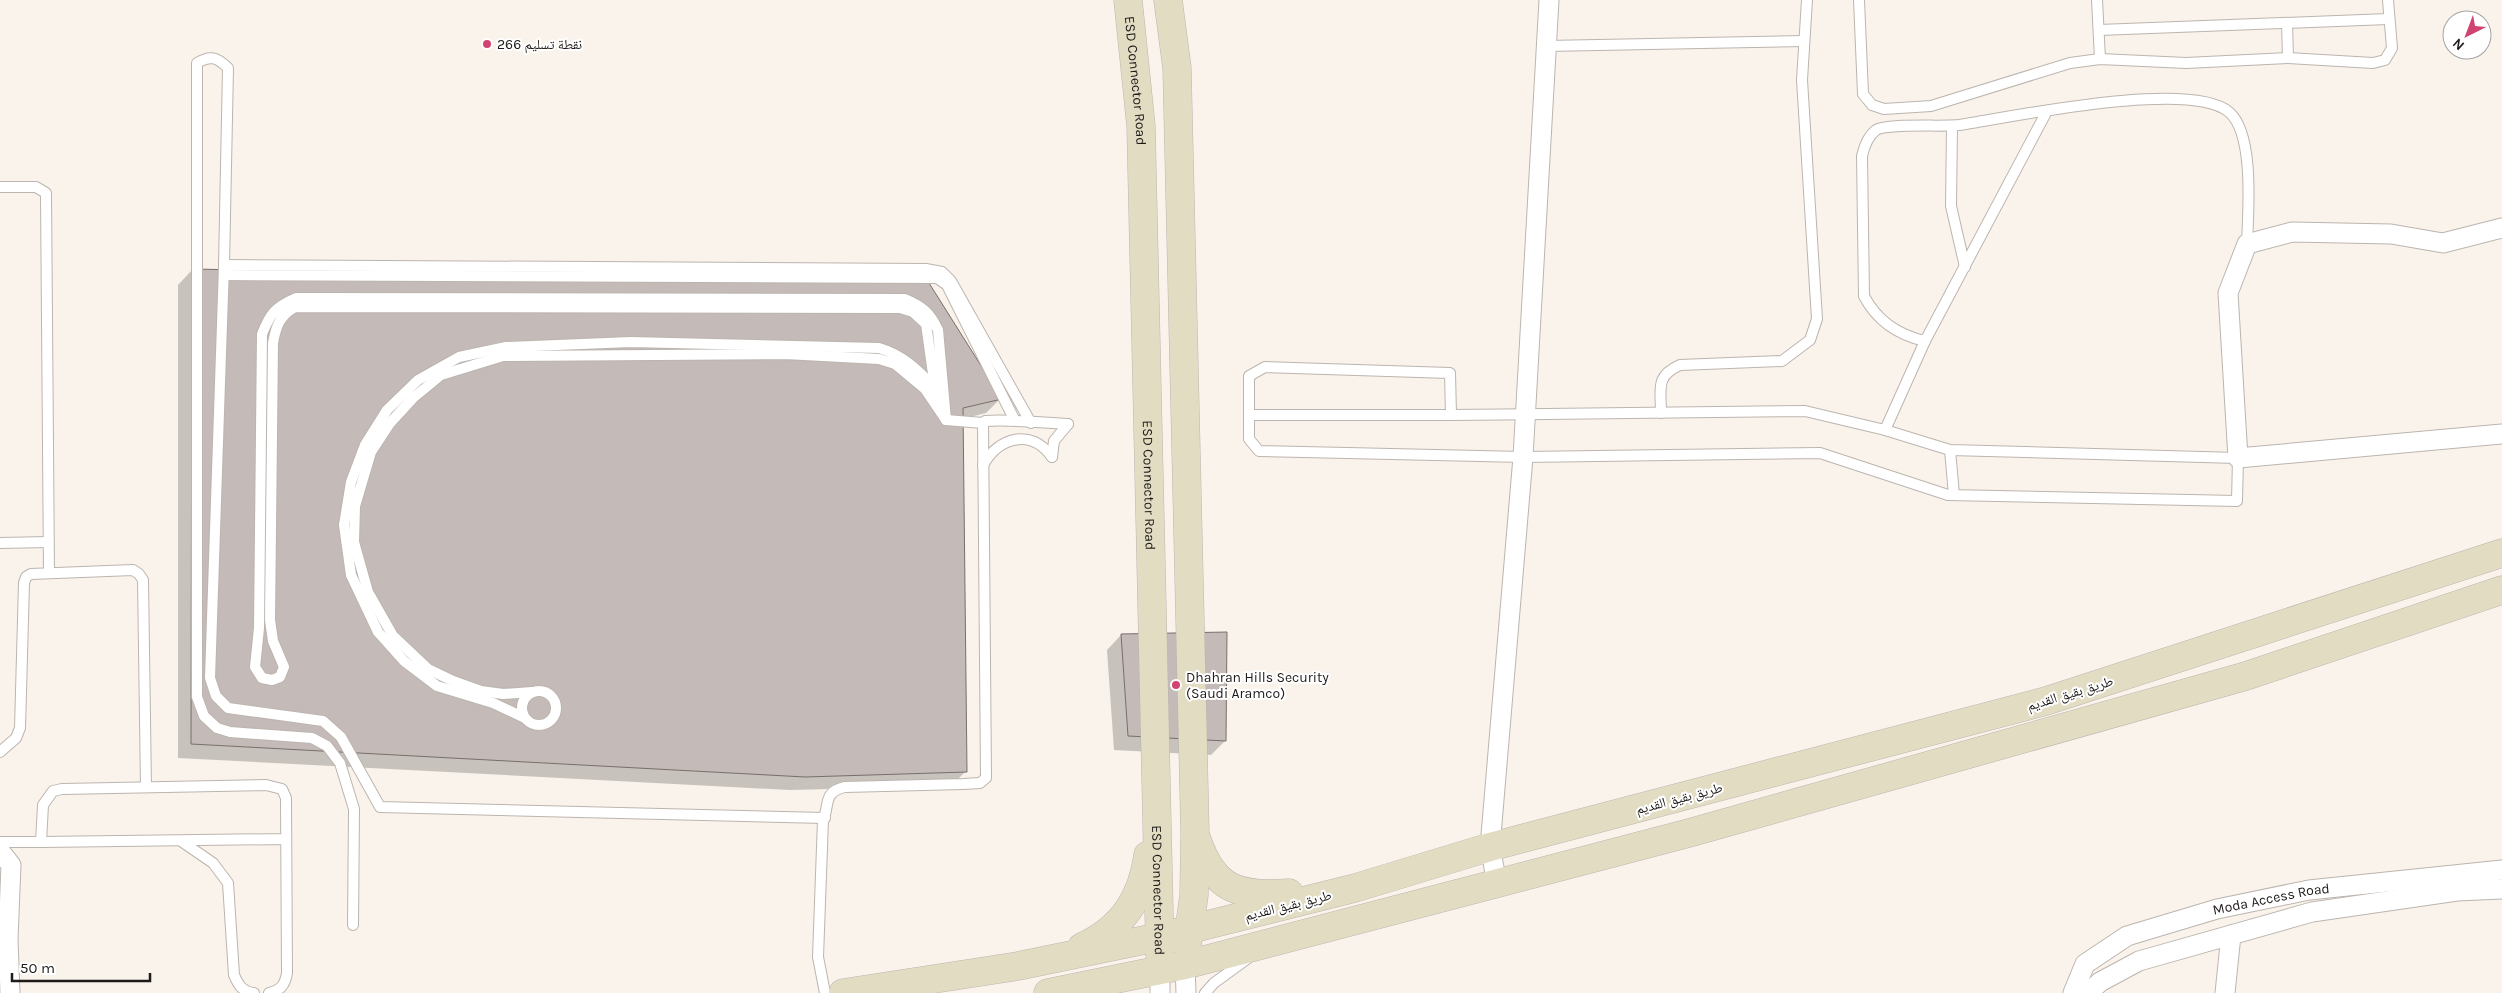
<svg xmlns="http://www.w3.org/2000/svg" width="2502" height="993" font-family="Karla,'Noto Naskh Arabic',sans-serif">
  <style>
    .shadow { fill: #0003 }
    .building { fill: #c4bab7; stroke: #786f6c }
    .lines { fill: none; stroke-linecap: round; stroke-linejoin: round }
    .lane-casing { stroke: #bcb5af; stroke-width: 12 }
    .street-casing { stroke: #bcb5af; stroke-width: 21 }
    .secondary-casing { stroke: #bcb5af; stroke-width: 29 }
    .lane { stroke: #fff; stroke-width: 10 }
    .street { stroke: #fff; stroke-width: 19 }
    .secondary { stroke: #e2dcc3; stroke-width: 28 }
    .poi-dot { fill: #d14370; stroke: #fff; stroke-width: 2 }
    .labels { text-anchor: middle; stroke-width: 4; stroke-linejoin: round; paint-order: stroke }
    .poi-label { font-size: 14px; fill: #1e1b19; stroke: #fff; text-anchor: start }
    .street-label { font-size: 14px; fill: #1e1b19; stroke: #fff }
  </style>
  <rect width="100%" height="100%" fill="#faf3ec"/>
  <g class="shadow">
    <path d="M192,270L1000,399L986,413L962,419L966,771L951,786L790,790L178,758V285Z"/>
    <path d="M1121,635L1225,741L1211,755L1114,750L1107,650Z"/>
  </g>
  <g class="building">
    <path d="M192,269L929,283L1002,399L963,408L967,772L805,777L191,744Z"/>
    <path d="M1227,632L1226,741L1128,736L1121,634Z"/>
  </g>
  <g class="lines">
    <defs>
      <g id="lane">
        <path d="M1859,0L1863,94L1872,105L1884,109L1931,106L2070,63L2100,59L2186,63L2288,58L2373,63L2385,60L2392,48L2388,0"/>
        <path d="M2097,0L2100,59"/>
        <path d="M2287,23L2288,58"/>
        <path d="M2099,30L2388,19"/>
        <path d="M1546,46L1804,41"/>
        <path d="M1952,126L1951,206L1965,267"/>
        <path d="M0,187H36L46,193L49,573"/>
        <path d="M224,265L926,269L942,272L951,281L1031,423"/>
        <path d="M224,275L937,278L947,285L1014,419"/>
        <path d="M296,298L905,299C922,306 930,313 938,330L946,420L935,388L926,324L913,312L900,308L295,307C280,315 276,326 273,343L270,620L273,641L284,667L280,677L272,680L262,678L255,667L259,628L262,334C270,314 275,307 296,298Z"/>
        <path d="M1925,341L2047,111"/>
        <path d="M1265,367L1450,373L1451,415L1805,411L1885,430L1950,450L2238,458L2237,501L1948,495L1820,453L1523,457L1259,451L1249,439V376Z"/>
        <path d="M1661,413C1661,389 1655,376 1680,365L1782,361L1810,340L1817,319L1802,80L1807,0"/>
        <path d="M1249,415H1451"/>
        <path d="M1885,430L1925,341C1898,335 1877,321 1864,296L1862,156C1864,147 1868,136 1876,130C1888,123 1942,127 1959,125C2012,117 2190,79 2229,112C2255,134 2248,213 2247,244"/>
        <path d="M1950,450L1954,495"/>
        <path d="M1052,457L1054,441L1068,424"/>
        <path d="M983,465C999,437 1031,428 1052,457"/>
        <path d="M0,543L48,542"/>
        <circle cx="539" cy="708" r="17"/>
        <path d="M532,692L503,694L481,691L453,681L428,669L393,636L368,592L354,542L355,506L371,452L390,423L413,398L441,375L503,356L785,354L879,359L895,364L925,389L946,420L983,423"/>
        <path d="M525,718L493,703L437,686L404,661L378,632L351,575L344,525L351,482L365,445L387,410L418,380L459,357L506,347L631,342L879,348C903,355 918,370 935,388"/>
        <path d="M0,752L16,738L20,728L24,583L26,577L31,574L133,570L139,574L143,580L146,787"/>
        <path d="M181,841L213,863L228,883L234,975C238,984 242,992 254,993"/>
        <path d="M0,842H41"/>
        <path d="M353,925L354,809L340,763L327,746L312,738L230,732L217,728L204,716L197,697V63C210,55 217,57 228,68L224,265L210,678L216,696L228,708L323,721L341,737L380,807L825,818"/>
        <path d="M269,993C281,990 285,985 287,973L286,798L282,789L266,785L62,789L53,791L43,805L41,842L286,839"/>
        <path d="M825,993L818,957L823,820C830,806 822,792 845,787L963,784L980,783L986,778L983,423L985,421C1013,419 1040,423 1068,424"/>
        <path d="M1205,993L1214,983L1247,959"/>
      </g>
      <g id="street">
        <path d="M2502,228L2443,243L2391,234L2292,232L2247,244L2228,293L2238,458L2502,434"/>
        <path d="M0,851L11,865L8,939L10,993"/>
        <path d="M1497,883L1490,847L1523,457L1549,0"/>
        <path d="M1185,965L1186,993"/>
        <path d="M1160,971V993"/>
        <path id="s1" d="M2073,993L2085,964L2127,936L2217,909L2309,890L2502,870"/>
        <path d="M2088,993L2100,982L2139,961L2312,912L2457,891L2502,889"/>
        <path d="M2225,993L2231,935"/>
      </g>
      <g id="secondary">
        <path id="s2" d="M1128,0L1141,126L1160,955"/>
        <path d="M1168,0L1177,68L1195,833L1194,895L1187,946"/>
        <path d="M1197,840C1214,890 1239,897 1289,893"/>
        <path d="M1082,947C1123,928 1142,898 1148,855"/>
        <path d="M843,993L1018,966L1159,937L1355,888L1490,847L2046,701L2502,553"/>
        <path d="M1048,993L1185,965L1689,833L2246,676L2502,590"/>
      </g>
    </defs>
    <use href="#lane" class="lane-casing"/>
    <use href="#street" class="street-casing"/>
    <use href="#secondary" class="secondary-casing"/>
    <use href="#lane" class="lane"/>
    <use href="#street" class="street"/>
    <use href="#secondary" class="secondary"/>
  </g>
  <g class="poi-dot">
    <circle cx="487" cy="44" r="5"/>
    <circle cx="1176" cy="685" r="5"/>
  </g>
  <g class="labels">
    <g class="poi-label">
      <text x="497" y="49">نقطة تسليم 266</text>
      <text x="1186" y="682">Dhahran Hills Security<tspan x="1186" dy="16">(Saudi Aramco)</tspan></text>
    </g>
    <g class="street-label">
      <text dy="5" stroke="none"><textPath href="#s2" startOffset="81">ESD Connector Road</textPath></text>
      <text dy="5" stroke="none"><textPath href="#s2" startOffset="486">ESD Connector Road</textPath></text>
      <text transform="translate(2070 693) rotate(-17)" y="5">طريق بقيق القديم</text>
      <text transform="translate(1679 798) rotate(-15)" y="5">طريق بقيق القديم</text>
      <text dy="5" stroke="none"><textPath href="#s2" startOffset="891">ESD Connector Road</textPath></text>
      <text dy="5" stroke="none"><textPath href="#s1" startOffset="231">Moda Access Road</textPath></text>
      <text transform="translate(1288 905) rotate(-14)" y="5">طريق بقيق القديم</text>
    </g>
  </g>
  <g transform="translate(2467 35) rotate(222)"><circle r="24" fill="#ffffff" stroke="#a5a4a3"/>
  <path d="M0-4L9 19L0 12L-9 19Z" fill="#d14370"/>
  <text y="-8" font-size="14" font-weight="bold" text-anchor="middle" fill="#1e1b19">N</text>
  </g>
  <path d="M12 973v8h138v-8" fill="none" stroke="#1e1b19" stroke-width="2.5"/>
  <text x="20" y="973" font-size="15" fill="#1e1b19" stroke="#ffffff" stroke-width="4" paint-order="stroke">50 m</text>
</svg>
